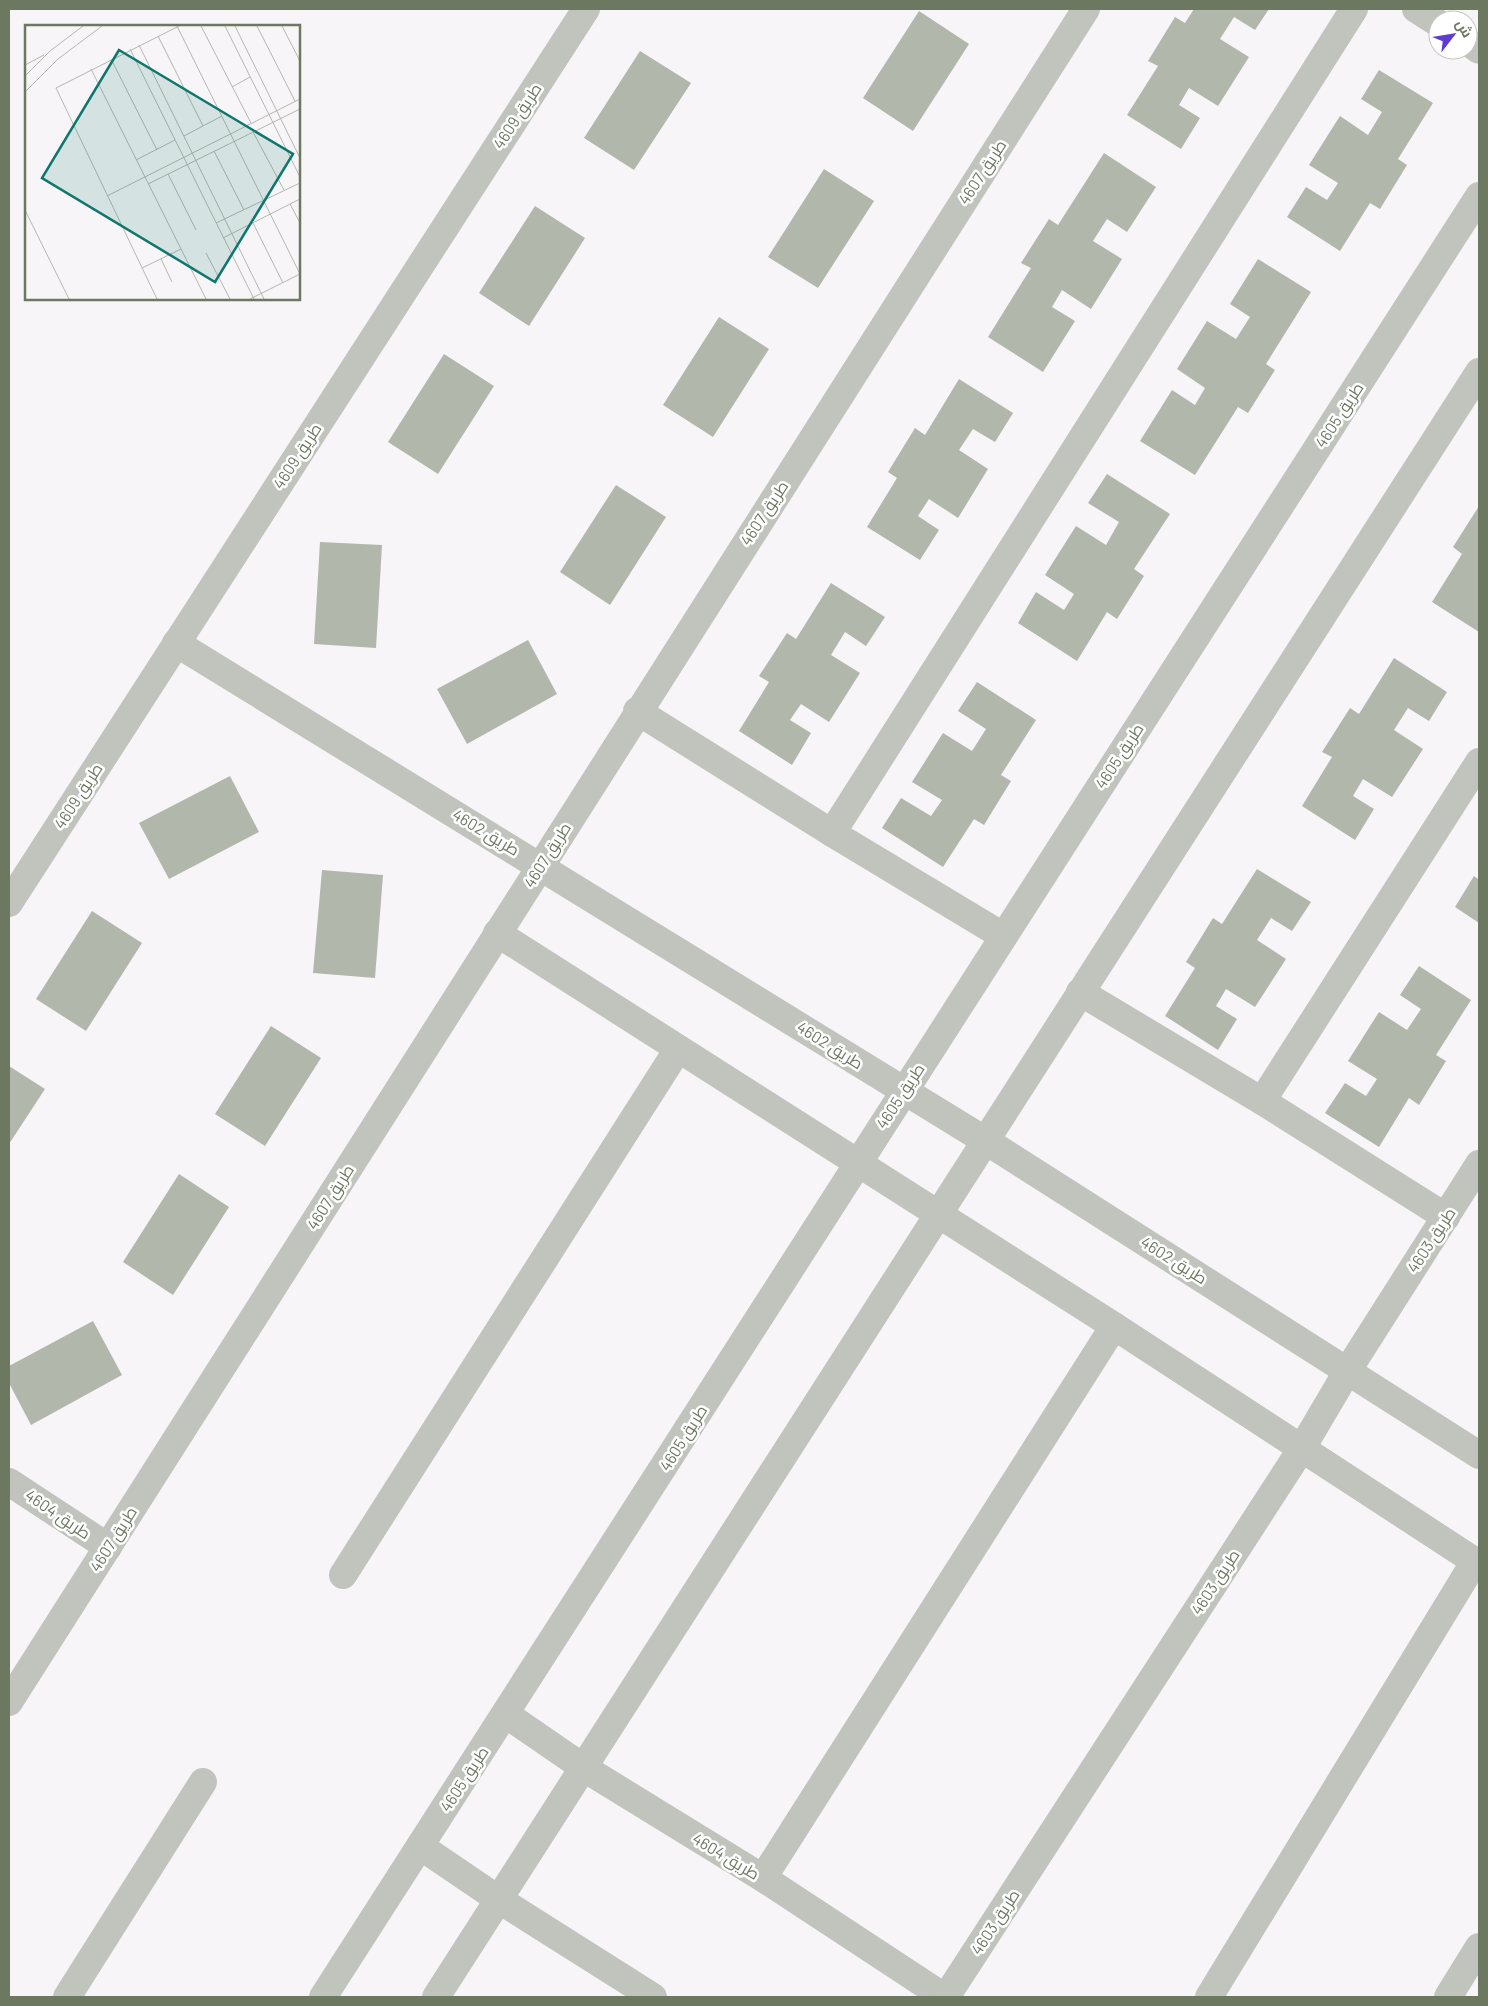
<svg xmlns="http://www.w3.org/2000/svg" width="1488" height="2006" font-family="Barlow,Cairo,sans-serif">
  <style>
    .building { fill: #b2b7ac }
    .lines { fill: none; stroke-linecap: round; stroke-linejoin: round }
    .minor { stroke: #c0c4bd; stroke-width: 28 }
    .labels { text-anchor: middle; stroke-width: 5; stroke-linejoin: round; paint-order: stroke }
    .street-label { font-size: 16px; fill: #6d7861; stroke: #fff }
    .inset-road { fill: none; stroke: #b4b8ae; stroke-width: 1 }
    .view { fill: #0f766e; fill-opacity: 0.15; stroke: #0f766e; stroke-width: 2.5 }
    .inset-edge { fill: none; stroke: #6d7861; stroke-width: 2.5 }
  </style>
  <rect width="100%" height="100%" fill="#f7f5f7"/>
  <g class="building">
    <path d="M1194,9H1269L1255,30L1234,17L1220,39L1249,57L1218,106L1189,88L1179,105L1200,118L1181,149L1127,115L1158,66L1148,61L1175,17L1185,23Z"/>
    <path d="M919,11L969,44L913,131L863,98Z"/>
    <path d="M640,51L691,83L634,170L584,138Z"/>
    <path d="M1379,70L1433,103L1398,159L1407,165L1380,209L1370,203L1340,251L1287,217L1306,187L1327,200L1338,183L1309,165L1340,116L1368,135L1382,112L1361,99Z"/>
    <path d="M1104,153L1156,187L1127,232L1107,219L1093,241L1122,259L1091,309L1062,290L1052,307L1075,321L1043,372L988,337L1031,268L1021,263L1049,219L1058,225Z"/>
    <path d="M824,169L874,201L818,288L768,257Z"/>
    <path d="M535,206L585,238L529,326L479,293Z"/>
    <path d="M1258,259L1311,292L1266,364L1275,370L1248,413L1238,407L1195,475L1140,441L1172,390L1195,405L1205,388L1177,369L1207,321L1236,339L1250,317L1230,304Z"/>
    <path d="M719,317L769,349L713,437L663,405Z"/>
    <path d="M444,354L494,386L438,474L388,442Z"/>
    <path d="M959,379L1013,413L995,442L973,429L959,450L988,469L958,518L929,499L918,516L939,530L920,560L867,527L897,478L888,472L915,428L925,435Z"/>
    <path d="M1107,474L1170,514L1134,569L1144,576L1117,619L1107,612L1077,661L1018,623L1036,592L1064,610L1074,594L1045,575L1076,526L1106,545L1119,522L1088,503Z"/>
    <path d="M616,485L666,517L610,605L560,572Z"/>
    <path d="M1479,506V632L1432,602L1462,554L1453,547Z"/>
    <path d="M320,542L382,545L376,648L314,644Z"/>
    <path d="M831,583L885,617L866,646L845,632L831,655L860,673L829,722L801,704L790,720L811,733L792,765L739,731L769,682L759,676L787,633L796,639Z"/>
    <path d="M528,640L557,694L467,744L437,689Z"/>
    <path d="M1394,658L1447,692L1429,721L1408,708L1394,730L1423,749L1392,797L1363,779L1353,796L1374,809L1355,840L1302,806L1332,757L1322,752L1350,708L1359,714Z"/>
    <path d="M977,682L1036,720L1001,775L1011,781L984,825L974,819L943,867L882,828L901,798L931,816L942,800L912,782L943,733L972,751L986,729L958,711Z"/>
    <path d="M230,776L259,832L169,879L139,823Z"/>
    <path d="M1257,869L1311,902L1292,931L1271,918L1257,940L1286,959L1255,1007L1226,989L1216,1006L1237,1019L1218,1050L1165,1016L1195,968L1186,962L1213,918L1222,924Z"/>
    <path d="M322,870L383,875L375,978L313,973Z"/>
    <path d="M1474,876L1479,880V923L1455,907Z"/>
    <path d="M92,911L142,943L86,1031L36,999Z"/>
    <path d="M1419,966L1471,1000L1436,1055L1446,1061L1419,1105L1409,1098L1379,1147L1325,1113L1345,1083L1366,1096L1377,1079L1348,1061L1379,1012L1407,1030L1421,1009L1400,995Z"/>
    <path d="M271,1026L321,1058L265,1146L215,1114Z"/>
    <path d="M9,1066L45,1089L9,1144Z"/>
    <path d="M179,1174L229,1207L173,1295L123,1262Z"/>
    <path d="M93,1321L122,1375L31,1425L9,1383V1366Z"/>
  </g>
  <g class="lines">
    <g class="minor">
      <path d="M1416,9L1438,23"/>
      <path d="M1468,42L1479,50"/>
      <path d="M176,643L986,1141L1479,1455"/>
      <path d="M637,711L832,833L1003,936"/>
      <path d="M832,833L1354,9"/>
      <path d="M9,903L586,9"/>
      <path d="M497,933L1114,1326L1479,1564"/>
      <path d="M1080,992L1262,1101L1446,1217"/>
      <path d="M1262,1101L1479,762"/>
      <path d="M9,1482L108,1547"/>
      <path d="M343,1575L678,1049"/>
      <path d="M9,1702L1086,9"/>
      <path d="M507,1715L584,1768L763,1878L944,1997"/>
      <path d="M420,1846L498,1899L653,1997"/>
      <path d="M763,1878L1114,1326"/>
      <path d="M67,1997L203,1782"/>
      <path d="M323,1997L1479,196"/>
      <path d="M436,1997L1479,372"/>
      <path d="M946,1997L1302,1448L1348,1370L1479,1164"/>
      <path d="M1209,1997L1475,1561"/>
      <path d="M1448,1997L1479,1947"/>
    </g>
  </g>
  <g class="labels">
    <g class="street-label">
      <text transform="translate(517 116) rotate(-57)" y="6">طريق 4609</text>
      <text transform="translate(982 172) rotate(-57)" y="6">طريق 4607</text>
      <text transform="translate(1339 415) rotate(-57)" y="6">طريق 4605</text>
      <text transform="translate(297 456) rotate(-57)" y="6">طريق 4609</text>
      <text transform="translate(764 513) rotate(-57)" y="6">طريق 4607</text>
      <text transform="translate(1119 756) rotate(-57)" y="6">طريق 4605</text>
      <text transform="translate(78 796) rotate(-57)" y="6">طريق 4609</text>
      <text transform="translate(486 832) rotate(31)" y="6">طريق 4602</text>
      <text transform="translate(547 855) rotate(-58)" y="6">طريق 4607</text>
      <text transform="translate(830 1045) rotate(32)" y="6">طريق 4602</text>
      <text transform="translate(900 1096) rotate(-57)" y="6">طريق 4605</text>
      <text transform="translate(330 1197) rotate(-58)" y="6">طريق 4607</text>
      <text transform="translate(1431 1240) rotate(-57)" y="6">طريق 4603</text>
      <text transform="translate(1174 1260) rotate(32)" y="6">طريق 4602</text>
      <text transform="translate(683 1438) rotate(-58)" y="6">طريق 4605</text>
      <text transform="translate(58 1514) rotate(34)" y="6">طريق 4604</text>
      <text transform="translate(113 1539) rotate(-58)" y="6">طريق 4607</text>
      <text transform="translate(1215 1582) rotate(-57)" y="6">طريق 4603</text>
      <text transform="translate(464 1779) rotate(-57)" y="6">طريق 4605</text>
      <text transform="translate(726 1856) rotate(31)" y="6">طريق 4604</text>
      <text transform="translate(995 1922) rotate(-57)" y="6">طريق 4603</text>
    </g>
  </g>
  <g transform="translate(25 25)">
    <rect width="275" height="275" fill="#f7f5f7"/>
    <path class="inset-road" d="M152,1L275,249M176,1L226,98M200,1L275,152M210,1L275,133M232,1L270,76M257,1L275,36M133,11L178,101M114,20L239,274M105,24L229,274M86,34L132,125M0,40L19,30M66,44L181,274M0,51L25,26L58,1M207,62L225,52M0,67L33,34L77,1M228,107L259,165M159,111L197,91M189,126L219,185M111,135L150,115M143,149L171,205M123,159L275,84M82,171L275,74M265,179L275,198M0,185L44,274M191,198L275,158M228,198L258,258M198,213L275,174M181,228L205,274M136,234L147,257M117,243L156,224M132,274L31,63L154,1M225,274L275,249"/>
    <path class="view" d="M94,25L268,129L190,257L17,153Z"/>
    <rect width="275" height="275" class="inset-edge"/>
  </g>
  <rect width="1488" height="2006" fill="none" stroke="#6d7861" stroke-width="20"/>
  <g transform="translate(1453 35) rotate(59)"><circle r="24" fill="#ffffff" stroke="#c5c9c0"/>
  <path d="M0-4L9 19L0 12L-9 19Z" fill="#5f3bd1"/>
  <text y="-8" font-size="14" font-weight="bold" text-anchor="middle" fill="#6d7861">ش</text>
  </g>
</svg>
